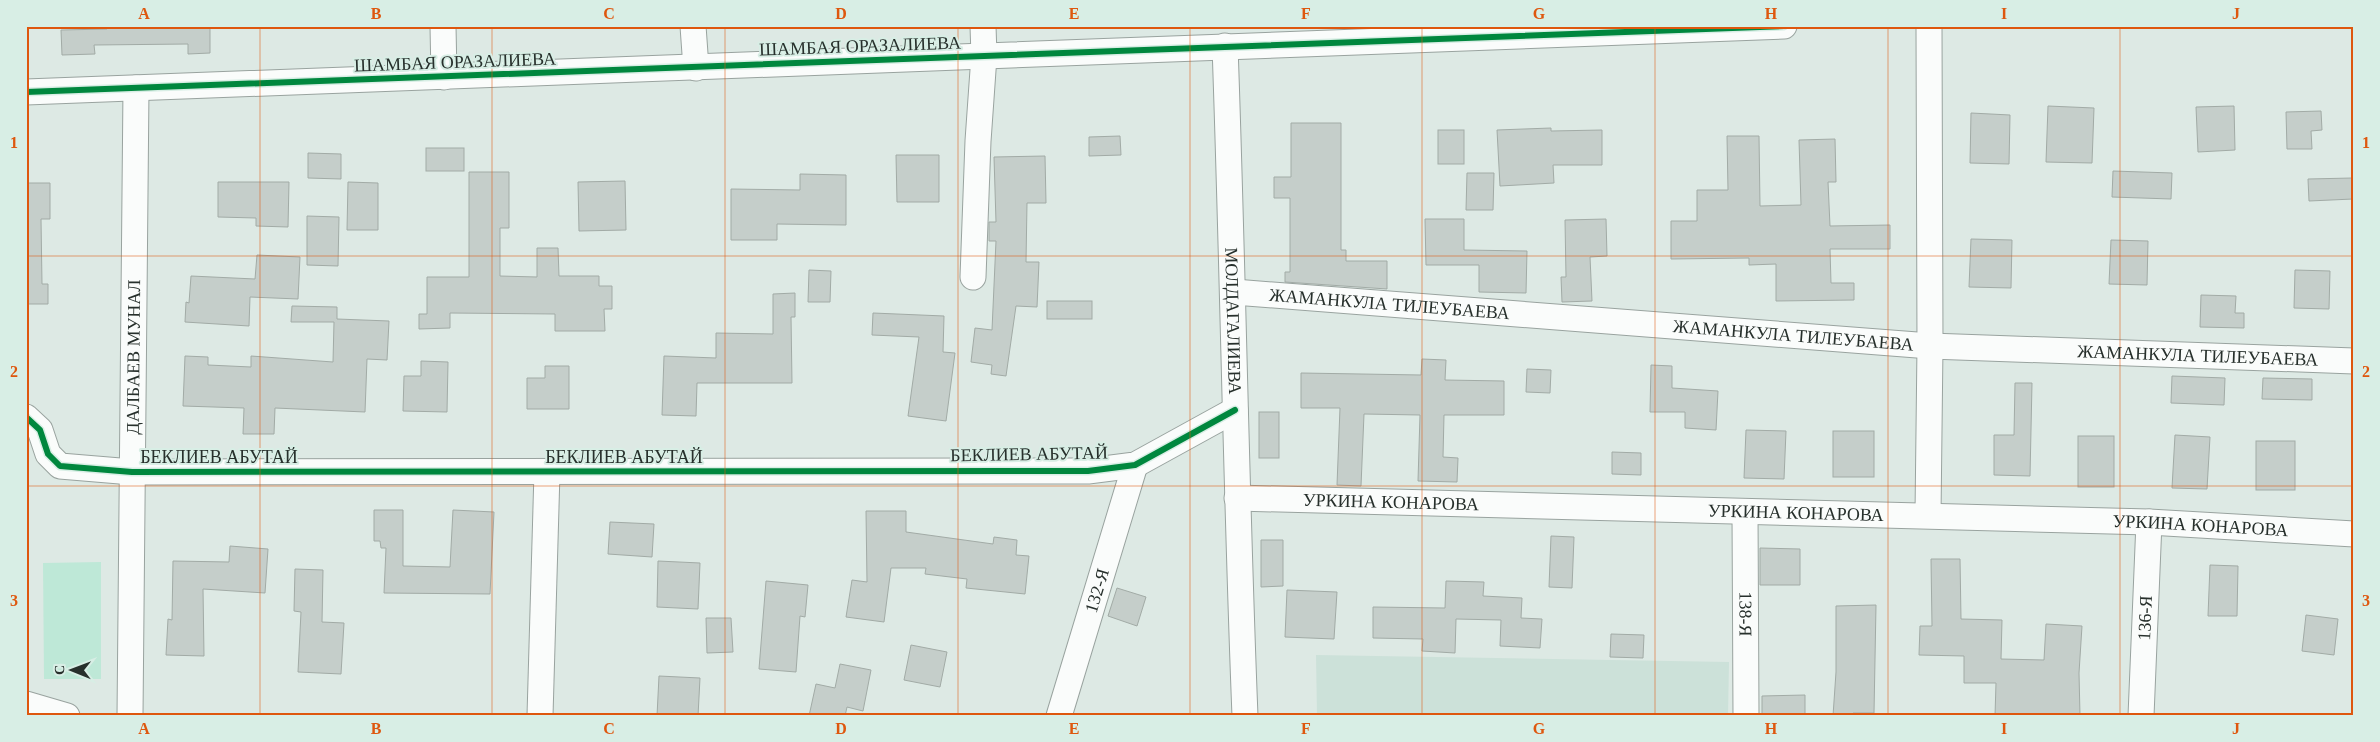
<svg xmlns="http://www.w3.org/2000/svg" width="2380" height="742" font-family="'Times New Roman',serif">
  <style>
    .built { fill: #cce1d9 }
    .green { fill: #bee8d7 }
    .building { fill: #c5ceca; stroke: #a2aba6 }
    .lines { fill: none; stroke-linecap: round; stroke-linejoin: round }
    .minor-casing { stroke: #99a39f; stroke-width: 27 }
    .minor { stroke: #fafcfb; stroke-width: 25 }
    .cycleway-casing { stroke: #d8eee5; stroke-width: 9 }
    .cycleway { stroke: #00873e; stroke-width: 6 }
    .grid { fill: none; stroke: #de570e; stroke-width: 1; stroke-opacity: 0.55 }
    .labels { text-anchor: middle; stroke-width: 4; stroke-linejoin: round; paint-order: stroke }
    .street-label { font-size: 18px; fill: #27302c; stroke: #d8eee5 }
    .neatline { fill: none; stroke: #de570e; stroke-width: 2 }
    .grid-label { font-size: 16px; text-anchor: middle; font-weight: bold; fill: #de570e }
  </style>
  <rect width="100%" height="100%" fill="#dde9e4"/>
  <path class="built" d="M1316,655L1729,662L1728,716H1317Z"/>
  <path class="green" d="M101,562V679H44L43,563Z"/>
  <g class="building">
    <path d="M107,26H210V53L188,54V44L94,45L95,54L62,55L61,30L107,29Z"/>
    <path d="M2048,106L2094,108L2092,163L2046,162Z"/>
    <path d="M2234,106L2235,150L2198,152L2196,107Z"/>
    <path d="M2321,111L2322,130L2311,131L2312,149H2287L2286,112Z"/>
    <path d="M1971,113L2010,115L2009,164L1970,163Z"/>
    <path d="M1291,123H1341V250H1346V261H1387V289L1285,282V272H1290V198H1274V177H1291Z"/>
    <path d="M1551,128V131L1602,130V165H1553L1554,183L1500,186L1497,130Z"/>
    <rect x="1438" y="130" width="26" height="34"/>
    <path d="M1120,136L1121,155L1089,156V137Z"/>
    <path d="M1727,136H1759L1760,206L1801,205L1799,140L1835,139L1836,182H1828L1830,226L1890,225V249H1830L1831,283H1854V300L1776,301V264L1749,265V258L1671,259V221H1697V190H1728Z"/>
    <rect x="426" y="148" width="38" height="23"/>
    <path d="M308,153L341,154V179L308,178Z"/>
    <path d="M896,155H939V202H897Z"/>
    <path d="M1045,156L1046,203H1027L1026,262H1039L1037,307L1016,306L1006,376L991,374L992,365L971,362L975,328L992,330L996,241H989V222H996L994,157Z"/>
    <path d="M2113,171L2172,173L2171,199L2112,197Z"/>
    <path d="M469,172H509V228H500V276L537,277V248H558L559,276H599V286H612V309H604L605,331H555V314L450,313V328L419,329V314H427V277H469Z"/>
    <path d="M1467,173H1494L1493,210H1466Z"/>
    <path d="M800,174L846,175V225L777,224V240H731V189L800,190Z"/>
    <path d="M2352,178L2353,199L2309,201L2308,179Z"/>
    <path d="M625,181L626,230L579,231L578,182Z"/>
    <path d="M218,182H289L288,227L256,226V218L218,217Z"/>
    <path d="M348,182L378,183V230H347Z"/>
    <path d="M26,183H50V219H41L42,284H48V304H26Z"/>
    <path d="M307,216L339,217L338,266L307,265Z"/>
    <path d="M1425,219H1464V250L1527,251L1526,293L1479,292V265H1426Z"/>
    <path d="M1606,219L1607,256L1590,257L1592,301L1562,302L1561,277H1566L1565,220Z"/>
    <path d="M1971,239L2012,240L2011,288L1969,287Z"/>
    <path d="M2111,240L2148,241L2147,285L2109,284Z"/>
    <path d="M257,255L300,257L298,299L250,297L249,326L185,322L186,302L189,303L191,276L255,279Z"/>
    <path d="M809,270L831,271L830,302H808Z"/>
    <path d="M2295,270L2330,271L2329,309L2294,308Z"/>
    <path d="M795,293V317H791L792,383H697L696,416L662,415L664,356L716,358V333L773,334V294Z"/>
    <path d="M2201,295L2236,296L2235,313H2244V328L2200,327Z"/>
    <rect x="1047" y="301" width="45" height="18"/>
    <path d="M292,306L337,307V319L389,321L387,360L367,359L365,412L275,408L274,434H243L244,408L183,406L185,356L208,357V365L251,367V356L333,362L334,322H291Z"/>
    <path d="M873,313L944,316L943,352L955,353L946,421L908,416L919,337L872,335Z"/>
    <path d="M1422,359L1446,360L1445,380L1504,381V415H1444L1443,457L1458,458L1457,482L1418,481L1420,415L1364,414L1361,486L1337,485L1340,408H1301V373L1421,375Z"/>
    <path d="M421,361L448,362L447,412L403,411L404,376H421Z"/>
    <path d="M1651,365L1672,366V388L1718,391L1716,430L1685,428V412H1650Z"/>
    <path d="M545,366H569V409H527V378H545Z"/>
    <path d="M1527,369L1551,370L1550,393L1526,392Z"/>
    <path d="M2172,376L2225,378L2224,405L2171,403Z"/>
    <path d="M2263,378L2312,379V400L2262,399Z"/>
    <path d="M2015,383H2032L2030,476L1994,475V435H2014Z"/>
    <rect x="1259" y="412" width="20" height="46"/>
    <path d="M1746,430L1786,431L1784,479L1744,478Z"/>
    <rect x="1833" y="431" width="41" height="46"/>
    <path d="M2175,435L2210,437L2207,489L2172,488Z"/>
    <rect x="2078" y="436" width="36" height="51"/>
    <rect x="2256" y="441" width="39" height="49"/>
    <path d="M1612,452L1641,453V475L1612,474Z"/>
    <path d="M374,510H403V566L450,567L453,510L494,512L490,594L384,593L386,548H381L380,541H374Z"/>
    <path d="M866,511H906V532L993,544L994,537L1017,540L1016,555L1029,556L1025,594L966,588L967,579L925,574L926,568H891L884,622L846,617L852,580L867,582Z"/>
    <path d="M610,522L654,524L652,557L608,554Z"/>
    <path d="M1551,536L1574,537L1572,588L1549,587Z"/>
    <path d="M1261,540H1283V586L1261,587Z"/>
    <path d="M230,546L268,549L265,593L203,589L204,656L166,655L168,619L172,620L173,561L229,562Z"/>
    <path d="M1760,548L1800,549V585H1760Z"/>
    <path d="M1931,559H1960L1961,619L2002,620L2001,659L2044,660L2046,624L2082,626L2079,673L2080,716H1995L1996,683H1964V656L1919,655L1920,626H1932Z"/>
    <path d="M658,561L700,563L698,609L657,607Z"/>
    <path d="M2210,565L2238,566L2237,616H2208Z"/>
    <path d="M295,569L323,570L322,622L344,623L341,674L298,672L301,612L294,611Z"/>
    <path d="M766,581L808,585L805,617L800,616L796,672L759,669Z"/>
    <path d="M1446,581L1484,582L1483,596L1522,598L1521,618L1542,619L1540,648L1500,646L1501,620L1456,619L1455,653L1422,651L1423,639L1373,638V607L1445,608Z"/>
    <path d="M1117,588L1146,597L1137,626L1108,616Z"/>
    <path d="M1287,590L1337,592L1334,639L1285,637Z"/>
    <path d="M1876,605L1874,713H1853V716H1833L1836,672V606Z"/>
    <path d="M2306,615L2338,619L2334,655L2302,651Z"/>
    <path d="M706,618H731L733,652L707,653Z"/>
    <path d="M1611,634L1644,635L1643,658L1610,657Z"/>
    <path d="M911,645L947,652L940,687L904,680Z"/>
    <path d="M840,664L871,670L863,711L847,707L845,716H809L816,684L835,688Z"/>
    <path d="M659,676L700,678L698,716H657Z"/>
    <path d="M1805,695V716H1762V696Z"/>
  </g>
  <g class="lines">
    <defs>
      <g id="minor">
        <path d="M443,26L444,77"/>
        <path d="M693,26L696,68"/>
        <path id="s1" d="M1225,46C1233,269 1236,493 1245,716"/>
        <path d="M26,92L1784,26"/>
        <path d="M973,277L978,141L984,56L983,26"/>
        <path id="s2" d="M1234,292L1930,346L2354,361"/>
        <path d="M26,417L40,430L48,454L60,466L132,472L1088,471L1135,465L1235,410"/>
        <path id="s3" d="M1237,498L2149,522L2354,534"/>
        <path id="s4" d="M1745,512L1746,716"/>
        <path d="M1928,515L1930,346L1929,26"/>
        <path d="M26,704L67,716"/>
        <path id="s5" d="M130,716L136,88"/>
        <path d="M540,716L547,472"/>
        <path id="s6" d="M1059,716L1135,465"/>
        <path id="s7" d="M2141,716L2149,522"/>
      </g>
    </defs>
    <use href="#minor" class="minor-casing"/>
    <use href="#minor" class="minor"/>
    <defs>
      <g id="cycleway">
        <path d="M26,92L1784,26"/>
        <path d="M26,417L40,430L48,454L60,466L132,472L1088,471L1135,465L1235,410"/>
      </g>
    </defs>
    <use href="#cycleway" class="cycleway-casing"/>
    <use href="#cycleway" class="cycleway"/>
  </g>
  <path class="grid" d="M260,26V716M492,26V716M725,26V716M958,26V716M1190,26V716M1422,26V716M1655,26V716M1888,26V716M2120,26V716M26,256H2354M26,486H2354"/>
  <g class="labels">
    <g class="street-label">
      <text transform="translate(860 46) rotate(-2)" y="6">ШАМБАЯ ОРАЗАЛИЕВА</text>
      <text transform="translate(455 62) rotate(-2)" y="6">ШАМБАЯ ОРАЗАЛИЕВА</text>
      <text dy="6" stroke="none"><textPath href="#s2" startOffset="156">ЖАМАНКУЛА ТИЛЕУБАЕВА</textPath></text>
      <text dy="6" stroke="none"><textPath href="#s1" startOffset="275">МОЛДАГАЛИЕВА</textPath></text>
      <text dy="6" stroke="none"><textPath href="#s2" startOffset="561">ЖАМАНКУЛА ТИЛЕУБАЕВА</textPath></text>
      <text dy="6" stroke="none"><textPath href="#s2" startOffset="966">ЖАМАНКУЛА ТИЛЕУБАЕВА</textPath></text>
      <text dy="6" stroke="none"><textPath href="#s5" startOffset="359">ДАЛБАЕВ МУНАЛ</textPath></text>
      <text transform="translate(1029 454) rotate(-1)" y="6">БЕКЛИЕВ АБУТАЙ</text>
      <text x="219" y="463">БЕКЛИЕВ АБУТАЙ</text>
      <text x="624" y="463">БЕКЛИЕВ АБУТАЙ</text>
      <text dy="6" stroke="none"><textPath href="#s3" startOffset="154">УРКИНА КОНАРОВА</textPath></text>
      <text dy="6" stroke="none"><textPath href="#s3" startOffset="559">УРКИНА КОНАРОВА</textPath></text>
      <text dy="6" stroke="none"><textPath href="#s3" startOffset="964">УРКИНА КОНАРОВА</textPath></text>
      <text dy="6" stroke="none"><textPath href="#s6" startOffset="131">132-Я</textPath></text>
      <text dy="6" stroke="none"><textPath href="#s4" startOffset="102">138-Я</textPath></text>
      <text dy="6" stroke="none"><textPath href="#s7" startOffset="98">136-Я</textPath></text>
    </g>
  </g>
  <rect width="2380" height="742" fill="none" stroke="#d8eee5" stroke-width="55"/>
  <g transform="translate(72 670) rotate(271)" stroke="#d8eee5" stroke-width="4" paint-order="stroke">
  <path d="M0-4L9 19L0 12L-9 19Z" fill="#27302c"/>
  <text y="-8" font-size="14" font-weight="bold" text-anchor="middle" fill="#27302c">С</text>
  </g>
  <rect x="28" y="28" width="2324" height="686" class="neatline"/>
  <g class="grid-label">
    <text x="144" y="19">A</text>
    <text x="376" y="19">B</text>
    <text x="609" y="19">C</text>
    <text x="841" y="19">D</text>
    <text x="1074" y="19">E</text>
    <text x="1306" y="19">F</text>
    <text x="1539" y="19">G</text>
    <text x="1771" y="19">H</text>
    <text x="2004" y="19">I</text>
    <text x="2236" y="19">J</text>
    <text x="14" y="148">1</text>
    <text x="2366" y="148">1</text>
    <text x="14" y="377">2</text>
    <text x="2366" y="377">2</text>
    <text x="14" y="606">3</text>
    <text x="2366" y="606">3</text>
    <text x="144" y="734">A</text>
    <text x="376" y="734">B</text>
    <text x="609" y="734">C</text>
    <text x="841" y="734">D</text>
    <text x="1074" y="734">E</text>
    <text x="1306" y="734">F</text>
    <text x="1539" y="734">G</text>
    <text x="1771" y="734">H</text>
    <text x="2004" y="734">I</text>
    <text x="2236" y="734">J</text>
  </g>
</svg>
